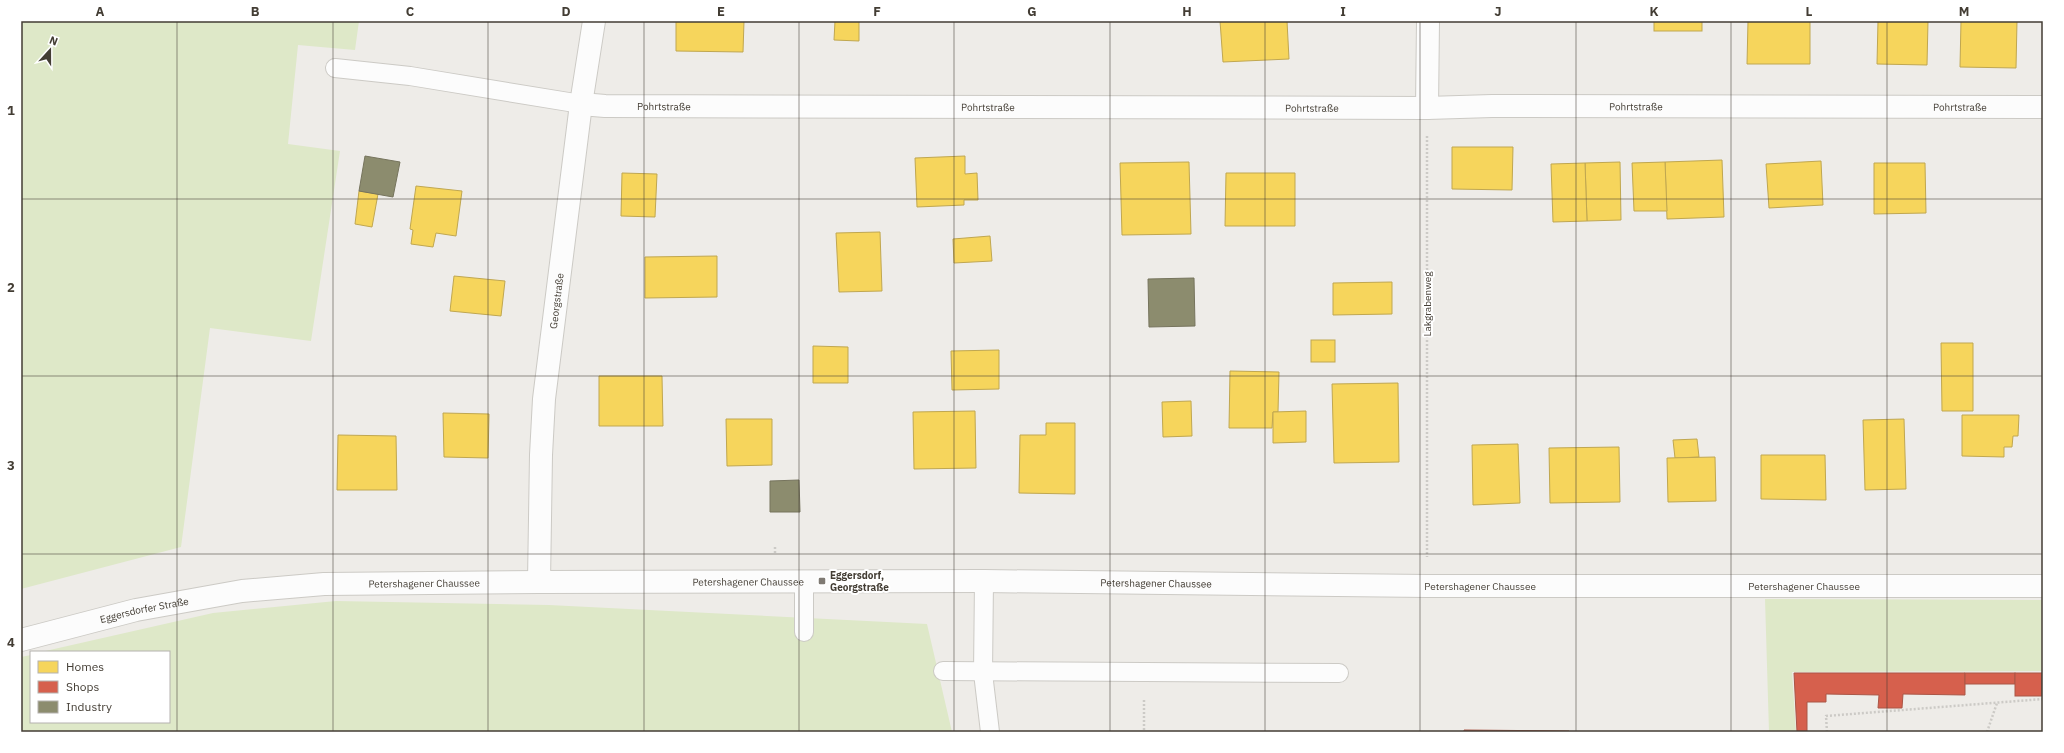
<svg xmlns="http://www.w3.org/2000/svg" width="2064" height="753" font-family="'IBM Plex Sans',sans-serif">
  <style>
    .green { fill: #dee8c8 }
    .homes { fill: #f6d55c; stroke: #c0a750 }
    .shops { fill: #d6604d; stroke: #aa5646 }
    .industry { fill: #8c8c6e; stroke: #76745d }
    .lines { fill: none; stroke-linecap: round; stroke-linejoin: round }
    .service-casing { stroke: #cccac5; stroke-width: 20 }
    .minor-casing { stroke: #cccac5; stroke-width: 24 }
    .tertiary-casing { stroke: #cccac5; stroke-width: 24 }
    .path { stroke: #cccac6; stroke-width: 2.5; stroke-dasharray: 2 2; stroke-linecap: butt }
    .service { stroke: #fcfcfc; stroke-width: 18 }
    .minor { stroke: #fcfcfc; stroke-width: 22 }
    .tertiary { stroke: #fcfcfc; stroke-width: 22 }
    .grid { fill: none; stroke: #433d34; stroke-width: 1; stroke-opacity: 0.55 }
    .poi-dot { fill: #7f7a73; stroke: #fff; stroke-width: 1.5 }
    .labels { text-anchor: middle; stroke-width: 4; stroke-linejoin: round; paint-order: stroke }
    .street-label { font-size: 10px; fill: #433d34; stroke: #fff }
    .poi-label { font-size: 10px; font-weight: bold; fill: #433d34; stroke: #fff; text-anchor: start }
    .neatline { fill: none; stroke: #433d34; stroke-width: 1.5 }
    .grid-label { font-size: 13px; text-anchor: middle; font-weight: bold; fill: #433d34 }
  </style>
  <rect width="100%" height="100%" fill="#eeece8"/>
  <g class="green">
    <path d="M21,21H359L355,50L298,45L288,144L340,151L311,341L210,328L181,547L21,589Z"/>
    <path d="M1765,599L2043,600V671L1792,672L1796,732H1769Z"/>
    <path d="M336,601L549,605L927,624L952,732H21V657L31,655V722H169V652H41L213,613Z"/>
  </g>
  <g class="homes">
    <path d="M676,21H744L743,52L676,51Z"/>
    <path d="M835,21H859V41L834,40Z"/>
    <path d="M1220,21H1287L1289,59L1223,62Z"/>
    <rect x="1654" y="21" width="48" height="10"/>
    <path d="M1748,21H1810V64H1747Z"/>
    <path d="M1878,21H1928L1927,65L1877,64Z"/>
    <path d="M1961,21H2017L2016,68L1960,67Z"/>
    <path d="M1452,147H1513L1512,190L1452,189Z"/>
    <path d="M965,156V174L977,173L978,200H964V205L917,207L915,158Z"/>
    <path d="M1722,160L1724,217L1667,219L1665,162Z"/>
    <path d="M1821,161L1823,205L1769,208L1766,164Z"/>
    <path d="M1189,162L1191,234L1122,235L1120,163Z"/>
    <path d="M1620,162L1621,220L1587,221L1585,163Z"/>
    <path d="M1665,162L1667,211H1634L1632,163Z"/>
    <path d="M1585,163L1587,221L1553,222L1551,164Z"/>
    <path d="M1874,163H1925L1926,213L1874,214Z"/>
    <path d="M622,173L657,174L655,217L621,216Z"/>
    <path d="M1226,173H1295V226H1225Z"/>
    <path d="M416,186L462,191L456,236L436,233L433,247L411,244L413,230L410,229Z"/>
    <path d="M359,191L378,194L372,227L355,224Z"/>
    <path d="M880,232L882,291L839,292L836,233Z"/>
    <path d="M990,236L992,261L954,263L953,239Z"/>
    <path d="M717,256V297L645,298V257Z"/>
    <path d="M454,276L505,281L501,316L450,311Z"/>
    <path d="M1392,282V314L1333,315V283Z"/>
    <rect x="1311" y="340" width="24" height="22"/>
    <path d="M1941,343H1973V411H1942Z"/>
    <path d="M813,346L848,347V383H813Z"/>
    <path d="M999,350V389L952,390L951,351Z"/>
    <path d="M1230,371L1279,372L1278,412H1273L1272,428H1229Z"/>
    <path d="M599,376H662L663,426H599Z"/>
    <path d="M1398,383L1399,462L1334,463L1332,384Z"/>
    <path d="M1191,401L1192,436L1163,437L1162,402Z"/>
    <path d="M975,411L976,468L914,469L913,412Z"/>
    <path d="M1306,411V442L1273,443V412Z"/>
    <path d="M443,413L489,414L488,458L444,457Z"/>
    <path d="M1962,415H2019L2018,436H2013L2012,447H2004V457L1962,456Z"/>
    <path d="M726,419H772V465L727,466Z"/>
    <path d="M1904,419L1906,489L1865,490L1863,420Z"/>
    <path d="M1046,423H1075V494L1019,493L1020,435H1046Z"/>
    <path d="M338,435L396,436L397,490H337Z"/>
    <path d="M1697,439L1699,457L1675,458L1673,440Z"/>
    <path d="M1518,444L1520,503L1473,505L1472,445Z"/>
    <path d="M1619,447L1620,502L1550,503L1549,448Z"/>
    <path d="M1761,455H1825L1826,500L1761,499Z"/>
    <path d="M1715,457L1716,501L1668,502L1667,458Z"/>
  </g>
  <g class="shops">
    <path d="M1794,673H1965V695L1903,694L1902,708H1878L1879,695L1826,694V702H1807V732H1797Z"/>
    <rect x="1965" y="673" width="50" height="11"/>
    <rect x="2015" y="673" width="27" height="23"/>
    <rect x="2042" y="673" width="1" height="16"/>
    <path d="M1464,730L1569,731V732H1464Z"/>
  </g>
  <g class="industry">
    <path d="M365,156L400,162L393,197L359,191Z"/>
    <path d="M1194,278L1195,326L1149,327L1148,279Z"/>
    <path d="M799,480L800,512H770V481Z"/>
  </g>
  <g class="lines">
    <defs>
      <g id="service">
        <path d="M335,68L410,76L581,104"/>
        <path d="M984,581L983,673L990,732"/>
        <path d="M804,632V582"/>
        <path d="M943,671L1339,673"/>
      </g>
      <g id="minor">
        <path id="s1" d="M581,104L605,106L1427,108L1492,106L2043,107"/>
        <path d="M1427,108L1428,21"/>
        <path id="s2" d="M539,582L541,455L544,399L581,104L594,21"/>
      </g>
      <g id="tertiary">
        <path id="s3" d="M21,640L136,610L242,591L324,584L539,582L984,581L1427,586H2043"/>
      </g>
    </defs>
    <use href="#service" class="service-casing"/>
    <use href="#minor" class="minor-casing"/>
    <use href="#tertiary" class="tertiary-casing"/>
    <g class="path">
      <path d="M1427,136V557"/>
      <path d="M775,553V545"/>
      <path d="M1144,700V732"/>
      <path d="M1827,732L1826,716L2043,699"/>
      <path d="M1987,732L1997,703"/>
    </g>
    <use href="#service" class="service"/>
    <use href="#minor" class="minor"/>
    <use href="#tertiary" class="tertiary"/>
  </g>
  <path class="grid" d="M177,21V732M333,21V732M488,21V732M644,21V732M799,21V732M954,21V732M1110,21V732M1265,21V732M1420,21V732M1576,21V732M1731,21V732M1887,21V732M21,199H2043M21,376H2043M21,554H2043"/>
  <rect class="poi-dot" x="818" y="577" width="8" height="8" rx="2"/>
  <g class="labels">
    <g class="street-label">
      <text dy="4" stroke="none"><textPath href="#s1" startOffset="83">Pohrtstraße</textPath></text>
      <text dy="4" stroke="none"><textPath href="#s1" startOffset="1055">Pohrtstraße</textPath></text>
      <text dy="4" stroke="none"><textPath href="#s1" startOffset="407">Pohrtstraße</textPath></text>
      <text dy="4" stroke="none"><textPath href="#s1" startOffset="1379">Pohrtstraße</textPath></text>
      <text dy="4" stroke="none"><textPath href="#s1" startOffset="731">Pohrtstraße</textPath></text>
      <text dy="4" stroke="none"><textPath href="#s2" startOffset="282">Georgstraße</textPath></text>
      <text transform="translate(1427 304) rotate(-90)" y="4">Lakgrabenweg</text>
      <text dy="4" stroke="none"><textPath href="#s3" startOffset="733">Petershagener Chaussee</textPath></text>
      <text dy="4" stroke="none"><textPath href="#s3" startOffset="409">Petershagener Chaussee</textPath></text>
      <text dy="4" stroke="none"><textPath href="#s3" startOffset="1141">Petershagener Chaussee</textPath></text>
      <text dy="4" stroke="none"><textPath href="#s3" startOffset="1465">Petershagener Chaussee</textPath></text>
      <text dy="4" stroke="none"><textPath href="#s3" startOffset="1789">Petershagener Chaussee</textPath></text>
      <text dy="4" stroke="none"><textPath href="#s3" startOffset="127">Eggersdorfer Straße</textPath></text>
    </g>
    <g class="poi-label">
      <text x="830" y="579">Eggersdorf,<tspan x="830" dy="12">Georgstraße</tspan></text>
    </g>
  </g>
  <rect width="2064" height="753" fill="none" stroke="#ffffff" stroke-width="44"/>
  <rect x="30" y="651" width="140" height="72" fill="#ffffff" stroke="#b4b1ae"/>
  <rect x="38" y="661" width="20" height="12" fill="#f6d55c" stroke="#b4b1ae"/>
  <text x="66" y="671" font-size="12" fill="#433d34">Homes</text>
  <rect x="38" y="681" width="20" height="12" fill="#d6604d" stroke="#b4b1ae"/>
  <text x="66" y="691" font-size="12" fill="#433d34">Shops</text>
  <rect x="38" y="701" width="20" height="12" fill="#8c8c6e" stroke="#b4b1ae"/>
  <text x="66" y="711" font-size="12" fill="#433d34">Industry</text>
  <g transform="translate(50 50) rotate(21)" stroke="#ffffff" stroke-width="3" paint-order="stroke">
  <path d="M0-3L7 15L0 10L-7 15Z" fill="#433d34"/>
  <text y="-6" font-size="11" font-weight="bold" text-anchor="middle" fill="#433d34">N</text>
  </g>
  <rect x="22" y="22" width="2020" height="709" class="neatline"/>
  <g class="grid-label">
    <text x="100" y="16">A</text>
    <text x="255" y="16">B</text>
    <text x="410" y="16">C</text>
    <text x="566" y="16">D</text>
    <text x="721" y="16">E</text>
    <text x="877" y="16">F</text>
    <text x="1032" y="16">G</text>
    <text x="1187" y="16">H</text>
    <text x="1343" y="16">I</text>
    <text x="1498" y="16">J</text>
    <text x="1654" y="16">K</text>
    <text x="1809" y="16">L</text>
    <text x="1964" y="16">M</text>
    <text x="11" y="115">1</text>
    <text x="11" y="292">2</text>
    <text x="11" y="470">3</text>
    <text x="11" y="647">4</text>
  </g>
</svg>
